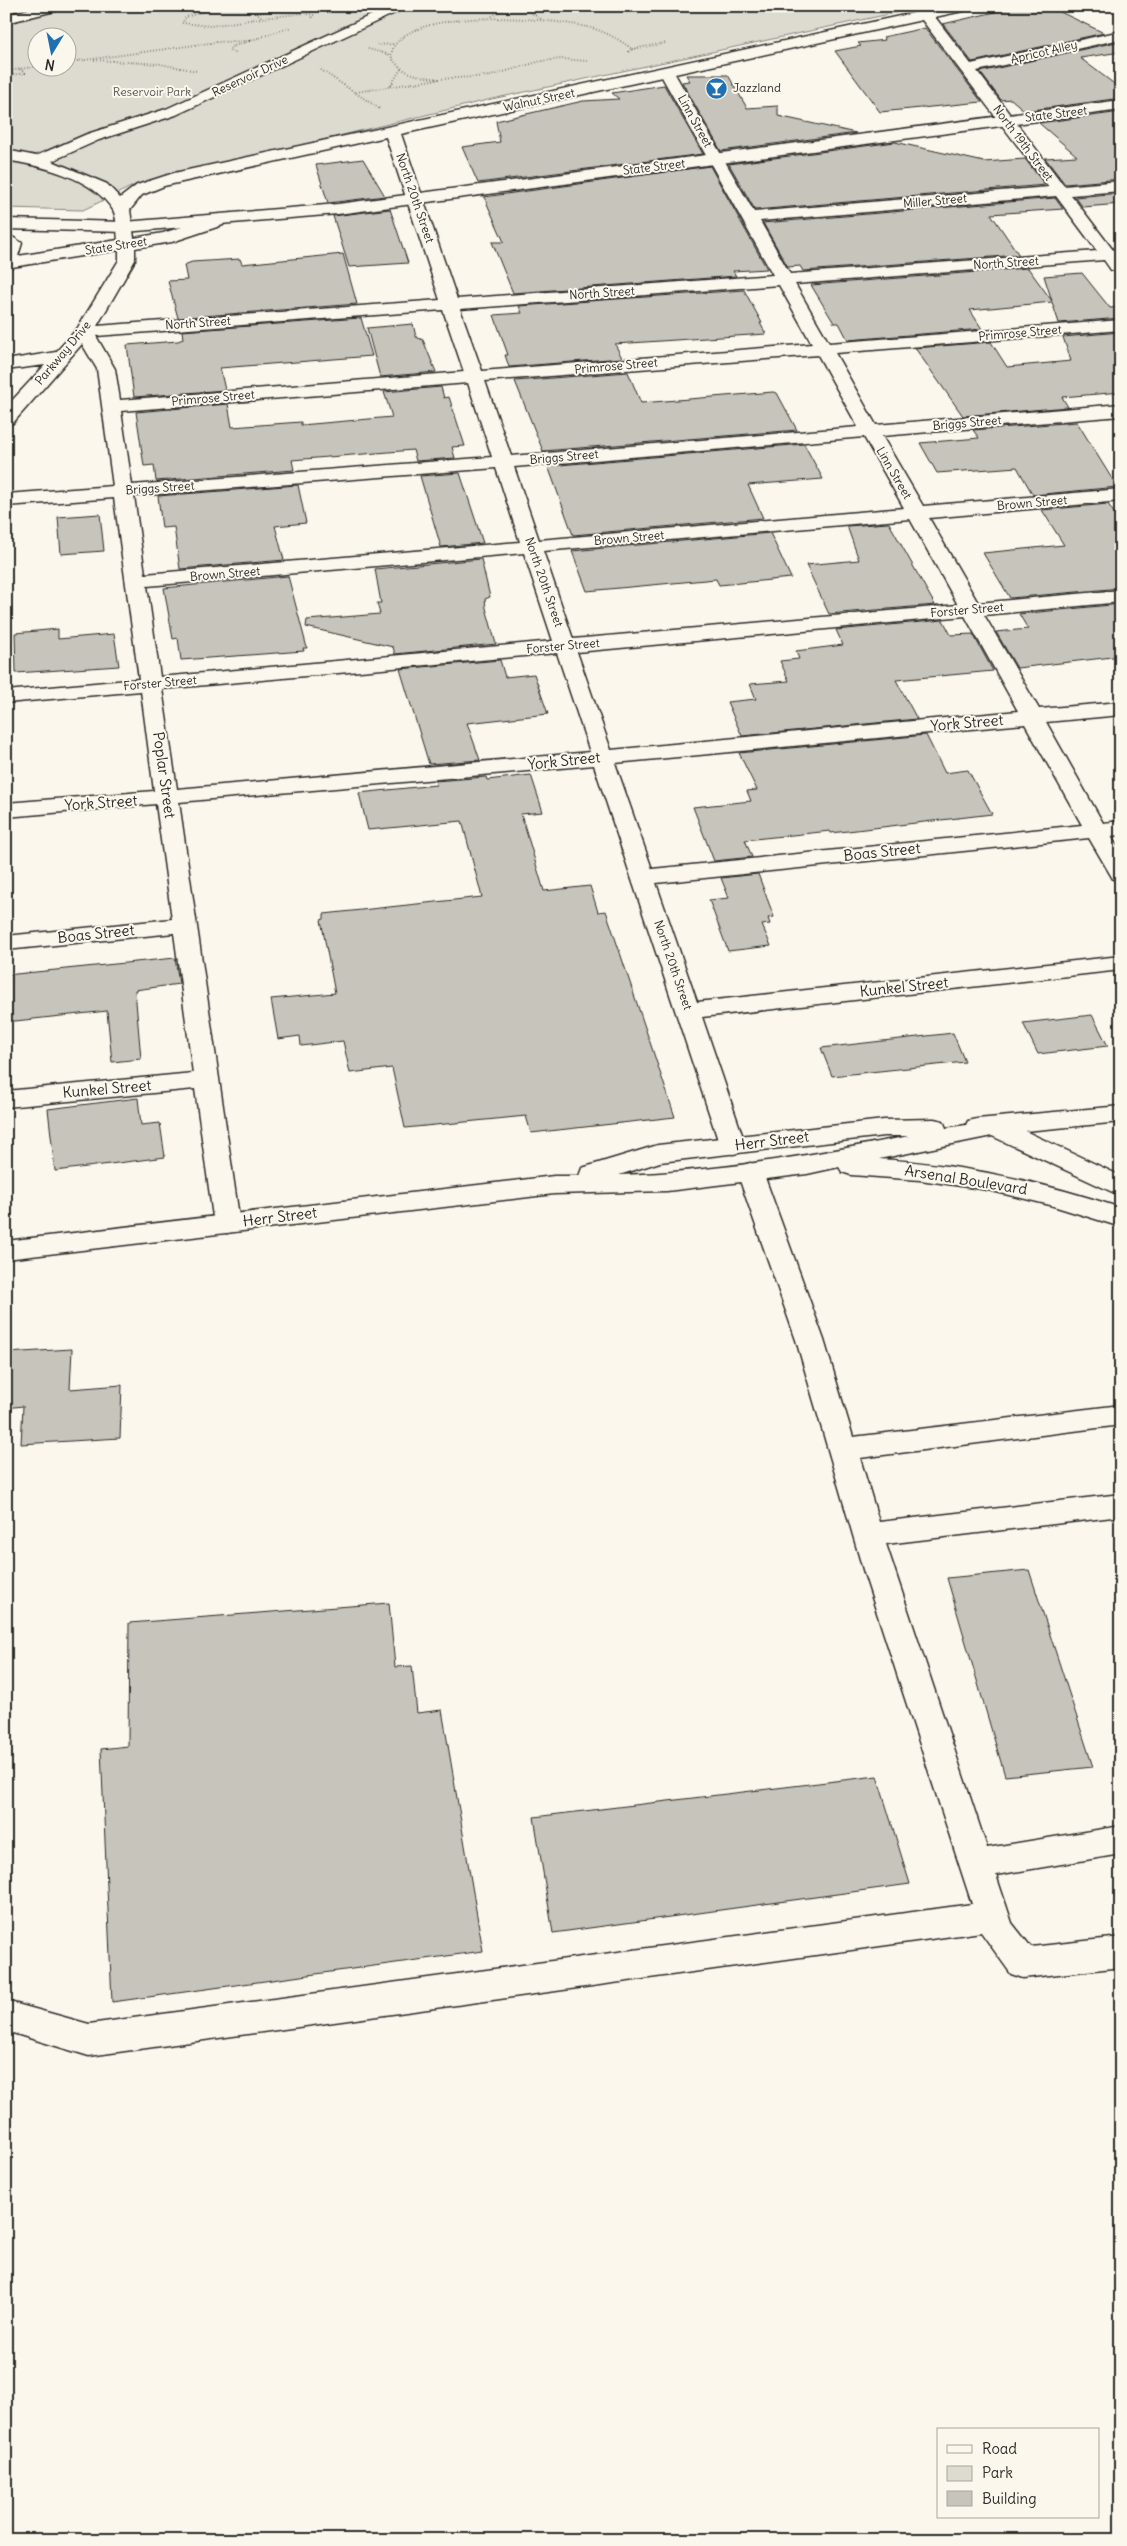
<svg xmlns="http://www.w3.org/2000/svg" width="1127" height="2546" font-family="Delius,sans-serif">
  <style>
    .green { fill: #dddad0; stroke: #84827e; fill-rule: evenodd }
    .building { fill: #c7c4bc; stroke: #2b2b2b }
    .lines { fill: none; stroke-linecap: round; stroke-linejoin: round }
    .minor-casing { stroke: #2b2b2b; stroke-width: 3 }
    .major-casing { stroke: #2b2b2b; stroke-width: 3 }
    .path { stroke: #2b2b2b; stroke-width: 2; stroke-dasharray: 0.5 2.5; stroke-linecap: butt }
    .minor { fill: #fbf7ec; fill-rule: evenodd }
    .major { fill: #fbf7ec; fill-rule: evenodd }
    .labels { text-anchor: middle; stroke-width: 4; stroke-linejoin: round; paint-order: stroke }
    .far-street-label { font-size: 12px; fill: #2b2b2b; stroke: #fbf7ec }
    .far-poi-label { font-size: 12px; fill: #2b2b2b; stroke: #fbf7ec; text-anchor: start }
    .far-park-label { font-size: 12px; fill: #585754; stroke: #fbf7ec }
    .street-label { font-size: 15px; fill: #2b2b2b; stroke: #fbf7ec }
  </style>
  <rect width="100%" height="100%" fill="#fbf7ec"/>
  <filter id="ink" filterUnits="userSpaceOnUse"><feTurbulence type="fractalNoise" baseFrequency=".02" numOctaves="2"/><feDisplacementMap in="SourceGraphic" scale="10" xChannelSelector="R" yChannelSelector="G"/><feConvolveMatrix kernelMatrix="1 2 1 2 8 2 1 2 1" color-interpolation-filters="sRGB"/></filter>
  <g filter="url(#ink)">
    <path class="green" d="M6,6H927L492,99L135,185L83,210L6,208ZM38,38H68V68H38Z"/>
    <g class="building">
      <path d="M1021,6H1048L1104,33L972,62L943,24Z"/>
      <path d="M925,28L982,102L880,112L835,51L861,46L858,43L885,40L883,37Z"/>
      <path d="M1121,41V52L1080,58L1121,89V98L1025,111L1011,99L1001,100L980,72Z"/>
      <path d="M686,75H728L747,108L778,106V116L856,133L721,151L682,82L690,81Z"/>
      <path d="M664,85L703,154L478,183L462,147L500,142L496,121L583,101L619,99L612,93Z"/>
      <path d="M1121,112V179L1065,184L1045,158L1077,156L1039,123Z"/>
      <path d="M895,142L984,162L1025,159L1045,185L755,210L729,164Z"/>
      <path d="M363,159L385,196L328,203L316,165Z"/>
      <path d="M710,166L767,269L733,271L736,276L513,293L492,242H504L484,197Z"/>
      <path d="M1121,193V204L1083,207L1075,197Z"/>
      <path d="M1055,198L1063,209L991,214L1019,255L803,271L800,266L788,267L763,223Z"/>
      <path d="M390,209L408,263L349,267L333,216Z"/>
      <path d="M343,254L357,304L178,318L168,281L187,280L184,265L192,262L240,259L242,264Z"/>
      <path d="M1028,268L1052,301L1044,276L1082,273L1110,308L1121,307V318L1059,323L1052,302L970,310L982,329L848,340L839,323H834L811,285Z"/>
      <path d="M744,290L762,323H760L766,334L615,344L622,358L509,367L505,355H508L494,315L522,313L519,306Z"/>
      <path d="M361,318L372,356L220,368L225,390L134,397L127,345L178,341L183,339L182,331Z"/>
      <path d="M413,324L416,337L423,340L436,372L380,377L367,328Z"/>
      <path d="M1121,332V392L1062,397L1068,407L963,416L915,348L991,342L1007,367L1071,361L1063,337Z"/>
      <path d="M628,372L641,403L773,392L777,393L797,430L543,451L515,381Z"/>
      <path d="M441,387L444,398L449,397L465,446L452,447L455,458L416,461L413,450L292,460L294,470L156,481L154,465L144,466L136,412L228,404L232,427L301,422V425L392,417L384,392Z"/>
      <path d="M1077,422L1117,487L1033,495L1017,467L937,473L920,443L979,438L973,430Z"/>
      <path d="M804,444L823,479L748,485L763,518L573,535L548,466Z"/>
      <path d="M460,473L483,543L441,547L420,476Z"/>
      <path d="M298,485L306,523L275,526L284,560L180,569L174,527L162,528L158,496Z"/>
      <path d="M1108,504L1121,523V588L1010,598L983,553L1064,545L1042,510Z"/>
      <path d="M100,514L104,551L61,554L58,517Z"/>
      <path d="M889,523L935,605L829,614L806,565L859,560L847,526Z"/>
      <path d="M770,533L791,578L719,585L716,579L587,591L572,551Z"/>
      <path d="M481,559L490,597L485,599L486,608L496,644L395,654L393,647L306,627L307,620L380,614L377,603H381L375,569Z"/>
      <path d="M288,576L307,648H303L304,651L181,660L178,638L173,639L164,588Z"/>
      <path d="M1121,604V656L1017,668L996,632L1028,629L1019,614Z"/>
      <path d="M943,620L951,635L973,634L993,671L896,680L917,719L742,736L727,702L756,699L750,684L789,681L780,661L799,659L796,651L843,645L836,630Z"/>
      <path d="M58,629V639L114,634L119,666L16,673L15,633Z"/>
      <path d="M500,660L505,677L534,674L548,714L467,723L480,760L429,764L400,669Z"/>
      <path d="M926,735L945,773L968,770L992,814L831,833L830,831L745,840L752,857L714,861L693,807L751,801L747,791L757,790L739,753Z"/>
      <path d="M531,775L543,812L521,814L544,891L590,886L598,912L606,911L675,1117L531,1133L526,1116L405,1128L392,1068L350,1073L343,1041L301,1046L300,1036L278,1039L271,999L335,993L321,920L324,919V914L482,897L462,821L368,830L359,793L436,785L435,781L486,777L487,780Z"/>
      <path d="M758,874L774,917L768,918L770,924L762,925L771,946L728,951L709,900L729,898L721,878Z"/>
      <path d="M175,958L179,984L135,990L141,1059L112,1062L107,1011L6,1022V975Z"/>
      <path d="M1092,1015L1108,1046L1038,1054L1023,1023Z"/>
      <path d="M953,1033L965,1062L832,1076L821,1048Z"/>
      <path d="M138,1098L141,1125L160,1123L165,1157L55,1171L48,1109Z"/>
      <path d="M72,1349L70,1389L122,1385L120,1438L21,1444L23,1406L6,1408V1353Z"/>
      <path d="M1029,1570L1093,1767L1005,1776L947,1578Z"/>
      <path d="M389,1603L395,1667L412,1666L417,1713L442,1710L483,1951L112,2002L101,1749L128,1746L129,1623Z"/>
      <path d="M877,1776L910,1884L553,1933L534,1817Z"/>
    </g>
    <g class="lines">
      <defs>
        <g id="minor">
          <path d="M40,6H65L63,9L6,23V15Z"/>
          <path d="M391,6H410L176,115L99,140L52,161L107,184L120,198L137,185L174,173L946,6H974L972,9L935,17L971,64L1121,31V39L977,71L1064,186L1121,181V191L1071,195L1113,250L1121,249V270H1111L1104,260L795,284L829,343L1121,320V330L835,353L876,425L1121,404V416L882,436L923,506L1121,489V501L929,518L978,603L1121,590V602L984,615L1039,709L1121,702V715L1046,722L1103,823L1121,821V835L1111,836L1121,853V881L1113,879L1089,838L656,883L697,1002L1121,956V970L702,1017L746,1146L742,1152L733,1154L724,1152L720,1146L594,765L179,802L240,1224L237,1230L227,1233L217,1230L214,1224L195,1089L6,1107V1091L193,1073L174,933L6,950V936L172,919L156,804L6,817V803L154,791L141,691L6,703V691L139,679L114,498L6,506V494L113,486L97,369L82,344L13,423L6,425V407L45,365L6,370V360L56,352L77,329L119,260V250L6,268V233L22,243L18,256L118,240C117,232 117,217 113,210C92,177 42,166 6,160V150L36,156L87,134L166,109ZM922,20L1049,187L754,212L675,74ZM662,77L773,275L457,299L401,134ZM386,137L440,300L97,326L135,260V248L172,242L223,225L225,221L217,216L163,233L134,238L130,210L142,195L164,186ZM1056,196L1097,251L790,274L760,221ZM779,285L812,344L482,371L460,309ZM443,310L464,372L120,400L115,369L96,336ZM818,355L858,427L511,456L485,381ZM468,383L492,457L132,485L121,411ZM864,437L904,508L539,540L514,467ZM496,468L520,542L145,574L134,496ZM910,519L958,605L573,639L543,551ZM524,553L553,641L160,677L147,586ZM965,616L1018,711L611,750L577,652ZM557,653L590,752L177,789L162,689ZM1025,724L1082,825L652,869L615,763Z"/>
          <path d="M750,1163L759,1166L763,1172L824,1340L853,1437L1121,1405V1425L860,1458L879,1522L1121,1494V1516L886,1544L987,1848L1121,1826V1854L996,1875L1012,1923L1031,1947L1121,1937V1967L1023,1978L1011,1974L981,1932L89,2056L6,2031V2001L89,2024L972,1904L864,1573L796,1340L737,1172L741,1166Z"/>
        </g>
        <g id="major">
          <path d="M1121,100V110L338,214L125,232L6,229V219L125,222L338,204Z"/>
          <path d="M1121,1106V1122L1025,1131L1121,1176V1196L992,1136L879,1159C961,1164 1043,1182 1121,1208V1227L1050,1205L988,1190L920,1180L851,1175L842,1172L839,1167L807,1174L667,1191L554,1194L6,1259V1241L554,1176H579L582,1168L658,1145L884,1120L934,1119L943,1121L946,1128L966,1125L968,1121L977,1119ZM884,1136H909C813,1155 717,1172 619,1175L660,1162Z"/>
        </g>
      </defs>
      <use href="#minor" class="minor-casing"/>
      <use href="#major" class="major-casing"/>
      <g class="path">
        <path d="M219,6L186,17L182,23L210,26L262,18"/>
        <path d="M277,6L258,14L263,18L305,13L314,15L312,18"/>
        <path d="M520,6L541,19"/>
        <path d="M492,16L509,6"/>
        <path d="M249,41L291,27"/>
        <path d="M377,45L394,44"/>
        <path d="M368,49L391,55"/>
        <path d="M632,49L666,43"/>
        <path d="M85,60L217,42L249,41L231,47L229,51L237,53"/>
        <path d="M94,60L160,64L197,71"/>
        <path d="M68,62L85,60"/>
        <path d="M20,69L25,73L12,75L8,71L38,66"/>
        <path d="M321,70L380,109"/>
        <path d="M439,79C420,76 401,75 391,56C397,3 560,18 595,29C609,34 620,40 632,49L628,52"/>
        <path d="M391,85L401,69"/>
        <path d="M356,92L439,79L490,76L541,61L562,59L587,61"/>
      </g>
      <use href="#minor" class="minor"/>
      <use href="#major" class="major"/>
    </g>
  </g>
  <defs>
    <symbol id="bar-disc" viewBox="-11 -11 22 22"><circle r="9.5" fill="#1f6fb2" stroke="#fbf7ec"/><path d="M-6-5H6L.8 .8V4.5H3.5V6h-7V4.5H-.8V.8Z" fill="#fff"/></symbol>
  </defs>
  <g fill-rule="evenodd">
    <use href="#bar-disc" x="704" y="76" width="25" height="25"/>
  </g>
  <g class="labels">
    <g class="far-street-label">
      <text transform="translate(1044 52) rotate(-13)" y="4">Apricot Alley</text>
      <text transform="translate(250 76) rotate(-25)" y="4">Reservoir Drive</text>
      <text transform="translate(539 100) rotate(-12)" y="4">Walnut Street</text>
      <text transform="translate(1056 114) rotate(-7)" y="4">State Street</text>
      <text transform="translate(695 121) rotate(61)" y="4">Linn Street</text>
      <text transform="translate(1023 143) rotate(53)" y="4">North 19th Street</text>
      <text transform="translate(654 167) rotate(-7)" y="4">State Street</text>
      <text transform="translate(415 198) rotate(71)" y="4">North 20th Street</text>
      <text transform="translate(935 201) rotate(-5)" y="4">Miller Street</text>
      <text transform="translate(116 246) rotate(-9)" y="4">State Street</text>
      <text transform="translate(1006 263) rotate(-4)" y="4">North Street</text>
      <text transform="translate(602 293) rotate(-4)" y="4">North Street</text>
      <text transform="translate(198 323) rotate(-4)" y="4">North Street</text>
      <text transform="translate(1020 333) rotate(-5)" y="4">Primrose Street</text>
      <text transform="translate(63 353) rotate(-50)" y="4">Parkway Drive</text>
      <text transform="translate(616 366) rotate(-5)" y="4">Primrose Street</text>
      <text transform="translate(213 398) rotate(-5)" y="4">Primrose Street</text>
      <text transform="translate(967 423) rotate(-5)" y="4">Briggs Street</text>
      <text transform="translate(564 457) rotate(-5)" y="4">Briggs Street</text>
      <text transform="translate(894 473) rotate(60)" y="4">Linn Street</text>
      <text transform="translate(160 488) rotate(-4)" y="4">Briggs Street</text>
      <text transform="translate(1032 503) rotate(-5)" y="4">Brown Street</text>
      <text transform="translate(629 538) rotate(-5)" y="4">Brown Street</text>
      <text transform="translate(225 574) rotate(-5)" y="4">Brown Street</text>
      <text transform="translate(544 582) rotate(71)" y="4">North 20th Street</text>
      <text transform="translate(967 610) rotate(-5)" y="4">Forster Street</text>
      <text transform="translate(563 646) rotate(-5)" y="4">Forster Street</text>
      <text transform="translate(160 683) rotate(-5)" y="4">Forster Street</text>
      <text transform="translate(673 965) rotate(71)" y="4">North 20th Street</text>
    </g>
    <g class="far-poi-label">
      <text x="733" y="92">Jazzland</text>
    </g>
    <g class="far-park-label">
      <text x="152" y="96">Reservoir Park</text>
    </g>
    <g class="street-label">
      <text transform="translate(967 723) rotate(-5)" y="5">York Street</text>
      <text transform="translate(564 761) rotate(-6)" y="5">York Street</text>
      <text transform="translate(164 775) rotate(82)" y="5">Poplar Street</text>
      <text transform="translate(101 803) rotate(-4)" y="5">York Street</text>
      <text transform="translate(882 852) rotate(-6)" y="5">Boas Street</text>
      <text transform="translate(96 934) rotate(-6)" y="5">Boas Street</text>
      <text transform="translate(904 987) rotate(-6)" y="5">Kunkel Street</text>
      <text transform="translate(107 1089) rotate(-5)" y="5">Kunkel Street</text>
      <text transform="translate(772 1141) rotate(-7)" y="5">Herr Street</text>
      <text transform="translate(966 1180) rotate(9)" y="5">Arsenal Boulevard</text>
      <text transform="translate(280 1217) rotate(-7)" y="5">Herr Street</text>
    </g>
  </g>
  <rect width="1127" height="2546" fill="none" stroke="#fbf7ec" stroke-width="25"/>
  <rect x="12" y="12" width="1102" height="2521" fill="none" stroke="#2b2b2b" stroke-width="2" filter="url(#ink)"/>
  <rect x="937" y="2428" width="162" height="90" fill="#fbf7ec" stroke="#a8a59f"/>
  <rect x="947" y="2445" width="25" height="8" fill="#fbf7ec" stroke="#a8a59f"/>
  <text x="982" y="2454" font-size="15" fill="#2b2b2b">Road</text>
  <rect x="947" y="2466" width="25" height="15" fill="#dddad0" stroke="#a8a59f"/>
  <text x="982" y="2478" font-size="15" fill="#2b2b2b">Park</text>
  <rect x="947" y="2491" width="25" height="15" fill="#c7c4bc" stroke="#a8a59f"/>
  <text x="982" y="2504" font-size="15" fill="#2b2b2b">Building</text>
  <g transform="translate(52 52) rotate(190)"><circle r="24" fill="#fbf7ec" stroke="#a8a59f"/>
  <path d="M0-4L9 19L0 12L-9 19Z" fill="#1f6fb2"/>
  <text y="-8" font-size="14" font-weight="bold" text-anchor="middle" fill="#2b2b2b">N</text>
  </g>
</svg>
